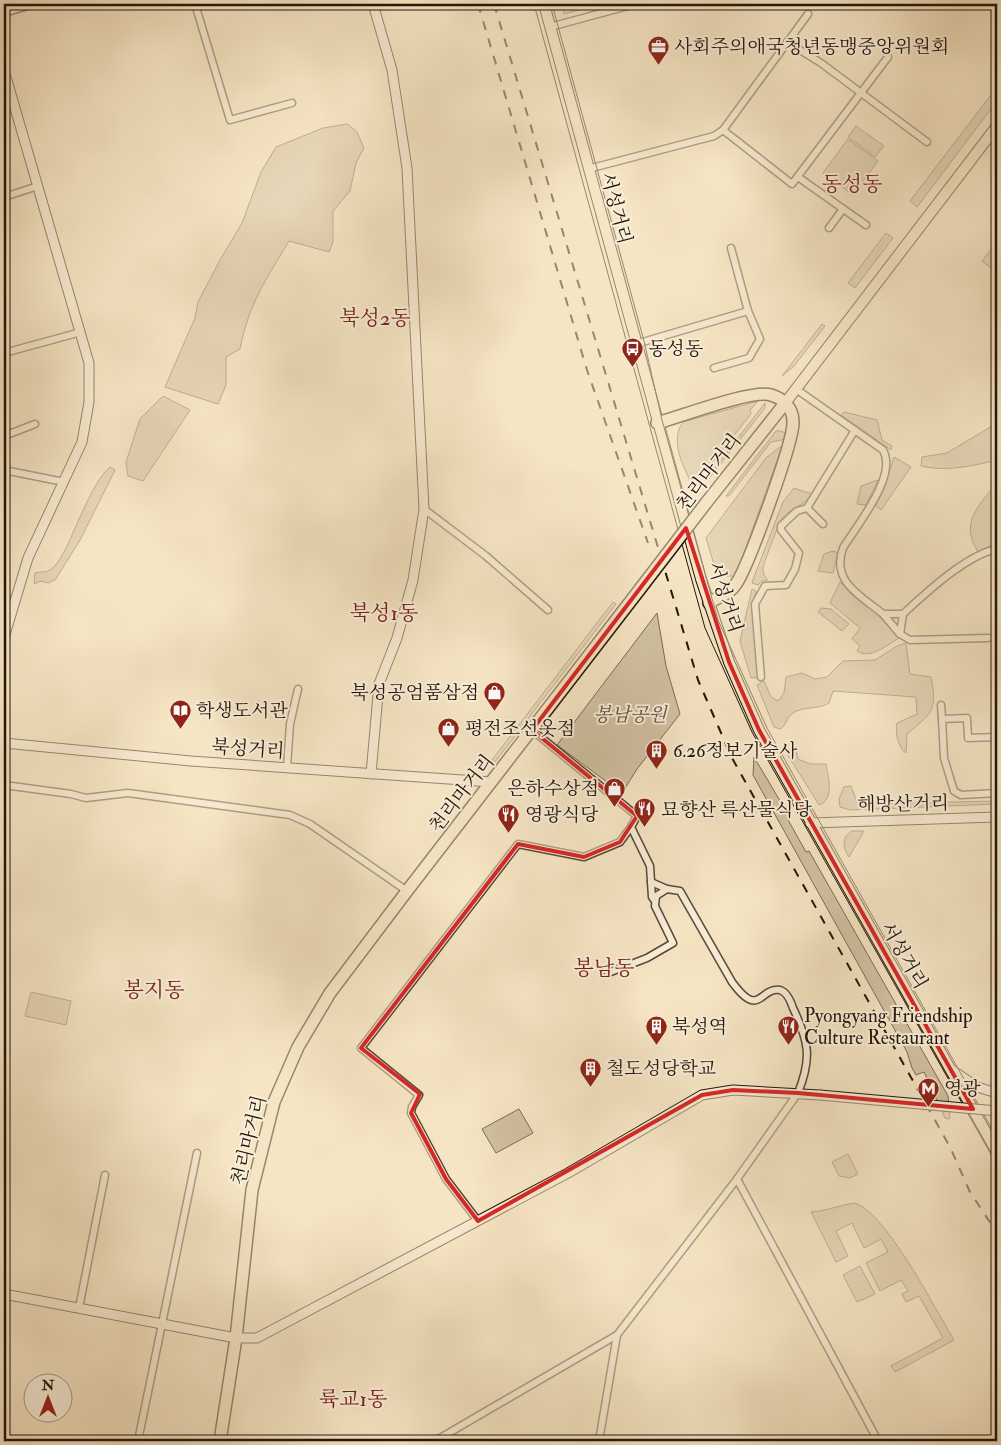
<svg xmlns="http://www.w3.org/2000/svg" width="1001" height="1445" font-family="'IM FELL Double Pica','Noto Serif KR',serif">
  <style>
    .green { fill: #d2c2a4; stroke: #7a6c56 }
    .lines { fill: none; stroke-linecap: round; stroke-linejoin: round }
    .street-casing { stroke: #574938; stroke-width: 9 }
    .secondary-casing { stroke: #221509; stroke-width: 11 }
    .primary-casing { stroke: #221509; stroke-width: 12 }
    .highway-casing { stroke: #221509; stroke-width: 14 }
    .street { stroke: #f9eed9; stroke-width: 6 }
    .secondary { stroke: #f9eed9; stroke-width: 9 }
    .primary { stroke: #f6e5c4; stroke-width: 10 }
    .highway { stroke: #f6e5c4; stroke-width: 11 }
    .tram { stroke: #221509; stroke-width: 1 }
    .rail { stroke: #221509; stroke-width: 2; stroke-dasharray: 9 9; stroke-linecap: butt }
    .secondary-bridge-casing { stroke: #221509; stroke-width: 11; stroke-linecap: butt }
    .highway-bridge-casing { stroke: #221509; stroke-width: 14; stroke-linecap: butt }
    .secondary-bridge { stroke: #f9eed9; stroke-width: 9 }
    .highway-bridge { stroke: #f6e5c4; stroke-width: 11 }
    .marked { fill: none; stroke: #d62828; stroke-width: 4; stroke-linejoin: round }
    .labels { text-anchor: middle; stroke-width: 4; stroke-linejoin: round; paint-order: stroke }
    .poi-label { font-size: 19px; fill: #221509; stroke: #f9eed9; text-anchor: start }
    .street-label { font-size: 19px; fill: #221509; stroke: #f9eed9 }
    .park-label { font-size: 19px; font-style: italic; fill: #60523f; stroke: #f9eed9 }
    .quarter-label { font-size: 21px; fill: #7a1f14; stroke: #f9eed9 }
  </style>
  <rect width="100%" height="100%" fill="#f6e5c4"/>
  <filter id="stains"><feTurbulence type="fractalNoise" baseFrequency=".004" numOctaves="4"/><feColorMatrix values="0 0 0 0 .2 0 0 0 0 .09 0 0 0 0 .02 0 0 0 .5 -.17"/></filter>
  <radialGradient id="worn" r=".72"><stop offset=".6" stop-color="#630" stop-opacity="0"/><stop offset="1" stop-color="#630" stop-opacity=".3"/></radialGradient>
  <g class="green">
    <path d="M561,4H601L564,14Z"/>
    <path d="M997,87V101L917,207L910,201Z"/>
    <path d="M347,124L357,132L364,148L356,163L350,191L333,211V242L329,252L289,241C266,280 249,303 240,349L226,357V385L218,404L165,387L195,318L198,302L220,260L242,223L261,172L276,147L323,128Z"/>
    <path d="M856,126L884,146L875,157L848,137Z"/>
    <path d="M848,139L878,161L853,195L823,173Z"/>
    <path d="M886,233L893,238L855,288L848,283Z"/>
    <path d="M997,242V273L982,261Z"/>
    <path d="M822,324L825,326L794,366L782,376Z"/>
    <path d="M163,396L190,410L143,481L128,476L126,462L140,419Z"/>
    <path d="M758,401L750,410L751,414L703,474L691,482C682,464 670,440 683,422Z"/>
    <path d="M765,403V408L707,481V478Z"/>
    <path d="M844,412L877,420L882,440L892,446L891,450L841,415Z"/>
    <path d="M997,423V460C973,466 945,472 921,466L922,457L947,453Z"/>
    <path d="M776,431H781L785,433V437L782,440L771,442L729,496H726Z"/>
    <path d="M780,447H782L737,572L734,576H725L716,571L706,538L766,458Z"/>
    <path d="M894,457L911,467L881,510L875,505L887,480Z"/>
    <path d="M110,467L115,470L80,540L55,580L48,583L41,581L34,584L35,573C40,571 46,573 50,570C68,560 85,489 110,467Z"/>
    <path d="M878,480L866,505L857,504L861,486Z"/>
    <path d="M997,482V531L993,544L978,552C959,521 979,507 997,482Z"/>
    <path d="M794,488L812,494C805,506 790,507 782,519C779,523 762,566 763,570C763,574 765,577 768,580L762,581L758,585L752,583L754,577L783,502Z"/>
    <path d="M833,551L838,553L833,573L818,571L824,554Z"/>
    <path d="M840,582L877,614L899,638C887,645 870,660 857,651L860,646L852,639L860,628L830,603Z"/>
    <path d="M752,589L756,591L752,612L759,675L757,678H751L740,641Z"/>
    <path d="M613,602L616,604L495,762L492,760Z"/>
    <path d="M821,608L831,609L849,624L842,631L818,612Z"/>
    <path d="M657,613L666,666L680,714L637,769L622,793L557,745Z"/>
    <path d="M906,643L910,674L931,677C938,711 931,714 907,734L906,753C898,748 895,732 897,723L917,714L916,697L833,691L829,703C818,710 803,706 793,713C786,717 787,725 780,729L774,727L757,685L764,681L771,697L778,701L784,693L786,677L802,673L815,679L827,677L843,661L875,660L897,646Z"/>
    <path d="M792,748L796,750L798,759L810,764H826C828,778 835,799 819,805L787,754Z"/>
    <path d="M754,757L789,816L787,818L806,852L809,851L948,1096L950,1118L948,1119L945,1118L924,1072L916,1075L912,1068L907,1052L753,775Z"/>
    <path d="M851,786L857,802L865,804L997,801V804L850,810L840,807L839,799L844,787Z"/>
    <path d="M851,831H864L849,857C843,848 841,839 851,831Z"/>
    <path d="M31,992L71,1001L66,1025L25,1016Z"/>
    <path d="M519,1109L533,1133L496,1153L482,1129Z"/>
    <path d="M848,1154L858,1174L850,1178L839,1176L832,1162Z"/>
    <path d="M855,1203C887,1214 935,1309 954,1340L895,1372L891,1366L943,1338L919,1296L906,1302L902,1294L908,1291L901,1280L880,1291L866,1263L888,1252L881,1239L864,1248L852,1223L836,1231L848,1256L836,1262L811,1212C827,1211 839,1205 855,1203Z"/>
    <path d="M860,1266L875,1294L857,1302L843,1275Z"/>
  </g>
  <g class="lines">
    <defs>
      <g id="street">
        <path d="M195,4L230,120L292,103"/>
        <path d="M550,27L635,4"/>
        <path d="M787,42L821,63L927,142"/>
        <path d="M723,130L792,184L888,57"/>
        <path d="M588,169L714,136L723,130L808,14"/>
        <path d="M798,177L866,225"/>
        <path d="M4,197L38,186"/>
        <path d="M829,228L843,209"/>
        <path d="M636,344L748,311"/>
        <path d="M4,353L81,332"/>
        <path d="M714,368L749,358L760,339L748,311L731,248"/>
        <path d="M796,389L883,450C898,476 857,525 843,548C831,582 860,595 883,614H903C926,593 966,555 997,549"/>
        <path d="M4,436L35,424"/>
        <path d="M4,470L64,482"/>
        <path d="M807,508L823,524"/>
        <path d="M424,509L486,556L548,610"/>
        <path d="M883,614L900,634L910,640L988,638"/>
        <path d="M900,634L903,614"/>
        <path d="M761,677L755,604L765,586L786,585L795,569L799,553L781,530V526L797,511L807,508L855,430"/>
        <path d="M941,705L942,719"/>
        <path d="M532,730L637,816L631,827L650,866L652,897L655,901"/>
        <path d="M997,737L968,738L967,718L942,719L944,758L954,791L961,795L997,793"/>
        <path d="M287,767L290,724L298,689"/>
        <path d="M4,785L71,794L86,798L128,793L290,815L310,824L407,891"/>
        <path d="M651,882L667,889"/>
        <path d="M737,1179L878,1441"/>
        <path d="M478,1221L446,1179L411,1113L412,1107L419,1095L361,1048L518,844L584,857L620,842L631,827"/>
        <path d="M79,1308L105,1175"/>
        <path d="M138,1441L197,1153"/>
        <path d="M435,1441L617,1335L737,1179L798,1093C812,1058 809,1042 793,1008C791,1002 787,992 780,990C759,987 760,1020 732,982L680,891L667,889L656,896L655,906L673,943L647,958L608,973"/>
        <path d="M599,1441L617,1335"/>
      </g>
      <g id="secondary">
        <path d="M4,638L28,558L82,442L89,402V363L6,77"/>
        <path d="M4,743L191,761L491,782"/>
        <path d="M371,774L379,684L397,638L413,580L424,509L407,168L392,70L373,4"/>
        <path d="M810,823L997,817"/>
        <path d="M952,1070L977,1087L997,1093"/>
        <path d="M4,1294L236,1338H257L568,1173L702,1095L733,1090L820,1095"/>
      </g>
      <g id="primary">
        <path d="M544,4L701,579L729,662L759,730L997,1152"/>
        <path d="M4,11L28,4"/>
        <path d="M786,402L997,126"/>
      </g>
      <g id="highway">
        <path d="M657,423C680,417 752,389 771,395C784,399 793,408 793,422C794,441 748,567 736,584C729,595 719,596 709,603"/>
        <path d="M706,503L786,402"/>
        <path d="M220,1441L236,1338L252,1190L274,1102L298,1047L330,993L407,891L640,589"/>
      </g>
    </defs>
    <use href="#street" class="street-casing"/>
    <use href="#secondary" class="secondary-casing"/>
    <use href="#primary" class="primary-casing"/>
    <use href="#highway" class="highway-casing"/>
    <use href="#street" class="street"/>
    <use href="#secondary" class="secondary"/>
    <use href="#primary" class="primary"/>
    <use href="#highway" class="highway"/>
    <g class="tram">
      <path d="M534,4L705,628L752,732L997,1165"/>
      <path d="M552,4L644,341L662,420L718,620L767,728L997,1138"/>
      <path d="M4,5L7,4"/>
      <path d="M4,17L49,4"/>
    </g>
    <g class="rail">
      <path d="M478,4L587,370L648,543"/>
      <path d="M494,4L698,680L732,758L950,1147L970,1192L997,1233"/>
    </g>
    <defs>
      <path id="secondary-bridge" d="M820,1095L997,1111"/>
      <path id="highway-bridge" d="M640,589L706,503"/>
    </defs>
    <use href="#secondary-bridge" class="secondary-bridge-casing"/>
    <use href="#highway-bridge" class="highway-bridge-casing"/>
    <use href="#secondary-bridge" class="secondary-bridge"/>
    <use href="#highway-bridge" class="highway-bridge"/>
  </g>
  <path d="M0 0H1001V1445H0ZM686,528L729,662L759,730L973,1109L798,1093L733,1090L702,1095L478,1221L446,1179L411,1113L420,1094L361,1048L518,844L584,857L620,842L637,816L532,730Z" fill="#f6e5c4" fill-opacity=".55" fill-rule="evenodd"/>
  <path class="marked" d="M686,528L729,662L759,730L973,1109L798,1093L733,1090L702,1095L478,1221L446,1179L411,1113L420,1094L361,1048L518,844L584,857L620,842L637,816L532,730Z"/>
  <defs>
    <symbol id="office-pin" viewBox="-11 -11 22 30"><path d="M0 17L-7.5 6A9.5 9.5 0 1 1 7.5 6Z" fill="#8f2418" stroke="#f9eed9"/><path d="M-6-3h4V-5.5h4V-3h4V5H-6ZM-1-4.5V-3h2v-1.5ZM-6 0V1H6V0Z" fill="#fff"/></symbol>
    <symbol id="bus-pin" viewBox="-11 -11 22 30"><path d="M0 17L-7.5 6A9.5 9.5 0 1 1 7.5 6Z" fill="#8f2418" stroke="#f9eed9"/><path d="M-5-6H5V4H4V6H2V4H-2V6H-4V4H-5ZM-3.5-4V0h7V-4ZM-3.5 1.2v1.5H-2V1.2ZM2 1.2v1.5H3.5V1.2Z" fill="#fff"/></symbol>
    <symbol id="shop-pin" viewBox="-11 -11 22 30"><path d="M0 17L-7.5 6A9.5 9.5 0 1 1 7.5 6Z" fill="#8f2418" stroke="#f9eed9"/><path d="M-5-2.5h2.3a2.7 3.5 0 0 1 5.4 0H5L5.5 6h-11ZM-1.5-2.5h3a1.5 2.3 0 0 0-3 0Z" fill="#fff"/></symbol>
    <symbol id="library-pin" viewBox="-11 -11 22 30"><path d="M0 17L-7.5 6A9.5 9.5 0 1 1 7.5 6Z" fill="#8f2418" stroke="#f9eed9"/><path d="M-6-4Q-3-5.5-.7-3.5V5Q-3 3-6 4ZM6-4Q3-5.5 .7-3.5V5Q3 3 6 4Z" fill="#fff"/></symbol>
    <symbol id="building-pin" viewBox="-11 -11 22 30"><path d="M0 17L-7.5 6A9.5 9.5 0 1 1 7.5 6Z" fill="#8f2418" stroke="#f9eed9"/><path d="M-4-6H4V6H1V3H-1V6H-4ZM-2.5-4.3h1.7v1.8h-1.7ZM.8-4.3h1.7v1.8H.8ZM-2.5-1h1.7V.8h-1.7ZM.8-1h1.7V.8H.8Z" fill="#fff"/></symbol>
    <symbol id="restaurant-pin" viewBox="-11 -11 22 30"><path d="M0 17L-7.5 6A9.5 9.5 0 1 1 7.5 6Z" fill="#8f2418" stroke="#f9eed9"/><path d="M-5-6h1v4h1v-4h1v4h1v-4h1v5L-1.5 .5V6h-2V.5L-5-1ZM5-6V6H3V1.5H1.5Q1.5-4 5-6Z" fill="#fff"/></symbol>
    <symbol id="metro-pin" viewBox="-11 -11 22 30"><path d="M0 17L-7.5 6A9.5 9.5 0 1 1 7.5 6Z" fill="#8f2418" stroke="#f9eed9"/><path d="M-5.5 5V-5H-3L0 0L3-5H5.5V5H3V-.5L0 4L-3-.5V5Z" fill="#fff"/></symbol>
  </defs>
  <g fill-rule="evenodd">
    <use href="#office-pin" x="646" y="34" width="25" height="34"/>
    <use href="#bus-pin" x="620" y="336" width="25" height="34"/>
    <use href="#shop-pin" x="482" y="680" width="25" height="34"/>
    <use href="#library-pin" x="168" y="698" width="25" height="34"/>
    <use href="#shop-pin" x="436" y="716" width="25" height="34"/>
    <use href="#building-pin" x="644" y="738" width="25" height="34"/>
    <use href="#shop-pin" x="602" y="776" width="25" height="34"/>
    <use href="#restaurant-pin" x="632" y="796" width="25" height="34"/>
    <use href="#restaurant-pin" x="496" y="802" width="25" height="34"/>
    <use href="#building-pin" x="644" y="1014" width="25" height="34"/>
    <use href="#restaurant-pin" x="776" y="1014" width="25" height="34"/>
    <use href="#building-pin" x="578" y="1056" width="25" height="34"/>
    <use href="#metro-pin" x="916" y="1076" width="25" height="34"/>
  </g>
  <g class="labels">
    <g class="poi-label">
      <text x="674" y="53">사회주의애국청년동맹중앙위원회</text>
      <text x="648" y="355">동성동</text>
      <text x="479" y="699" text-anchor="end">북성공엄품삼점</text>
      <text x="196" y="717">학생도서관</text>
      <text x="465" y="735">평전조선옷점</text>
      <text x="673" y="757">6.26정보기술사</text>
      <text x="599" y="795" text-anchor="end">은하수상점</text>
      <text x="661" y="816">묘향산 륵산물식당</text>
      <text x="525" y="821">영광식당</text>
      <text x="804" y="1022">Pyongyang Friendship<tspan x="804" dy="22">Culture Restaurant</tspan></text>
      <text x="672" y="1033">북성역</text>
      <text x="606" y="1075">철도성당학교</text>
      <text x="944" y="1095">영광</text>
    </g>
    <g class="street-label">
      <text transform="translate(617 208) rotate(75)" y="7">서성거리</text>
      <text transform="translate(708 472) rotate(-52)" y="7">천리마거리</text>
      <text transform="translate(726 597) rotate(72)" y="7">서성거리</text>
      <text transform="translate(248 748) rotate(4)" y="7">북성거리</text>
      <text transform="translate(461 793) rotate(-52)" y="7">천리마거리</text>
      <text transform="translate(903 803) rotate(-1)" y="7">해방산거리</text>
      <text transform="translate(905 955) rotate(60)" y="7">서성거리</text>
      <text transform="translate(248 1140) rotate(-76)" y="7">천리마거리</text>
    </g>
    <g class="park-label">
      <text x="630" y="721">봉남공원</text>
    </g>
    <g class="quarter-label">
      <text x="852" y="191">동성동</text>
      <text x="375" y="325">북성2동</text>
      <text x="384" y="620">북성1동</text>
      <text x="604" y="975">봉남동</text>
      <text x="154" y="997">봉지동</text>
      <text x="353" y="1406">륙교1동</text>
    </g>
  </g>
  <rect width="1001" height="1445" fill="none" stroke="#f6e5c4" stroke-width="20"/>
  <rect x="5" y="5" width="991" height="1435" fill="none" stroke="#221509" stroke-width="2.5"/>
  <rect x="10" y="10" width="981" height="1425" fill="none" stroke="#221509"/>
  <g transform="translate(48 1398)"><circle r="24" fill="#f9eed9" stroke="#a39786"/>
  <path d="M0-4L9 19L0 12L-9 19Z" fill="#8f2418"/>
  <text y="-8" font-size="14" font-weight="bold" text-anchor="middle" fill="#221509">N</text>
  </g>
  <rect width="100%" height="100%" filter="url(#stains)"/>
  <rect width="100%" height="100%" fill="url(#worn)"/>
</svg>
